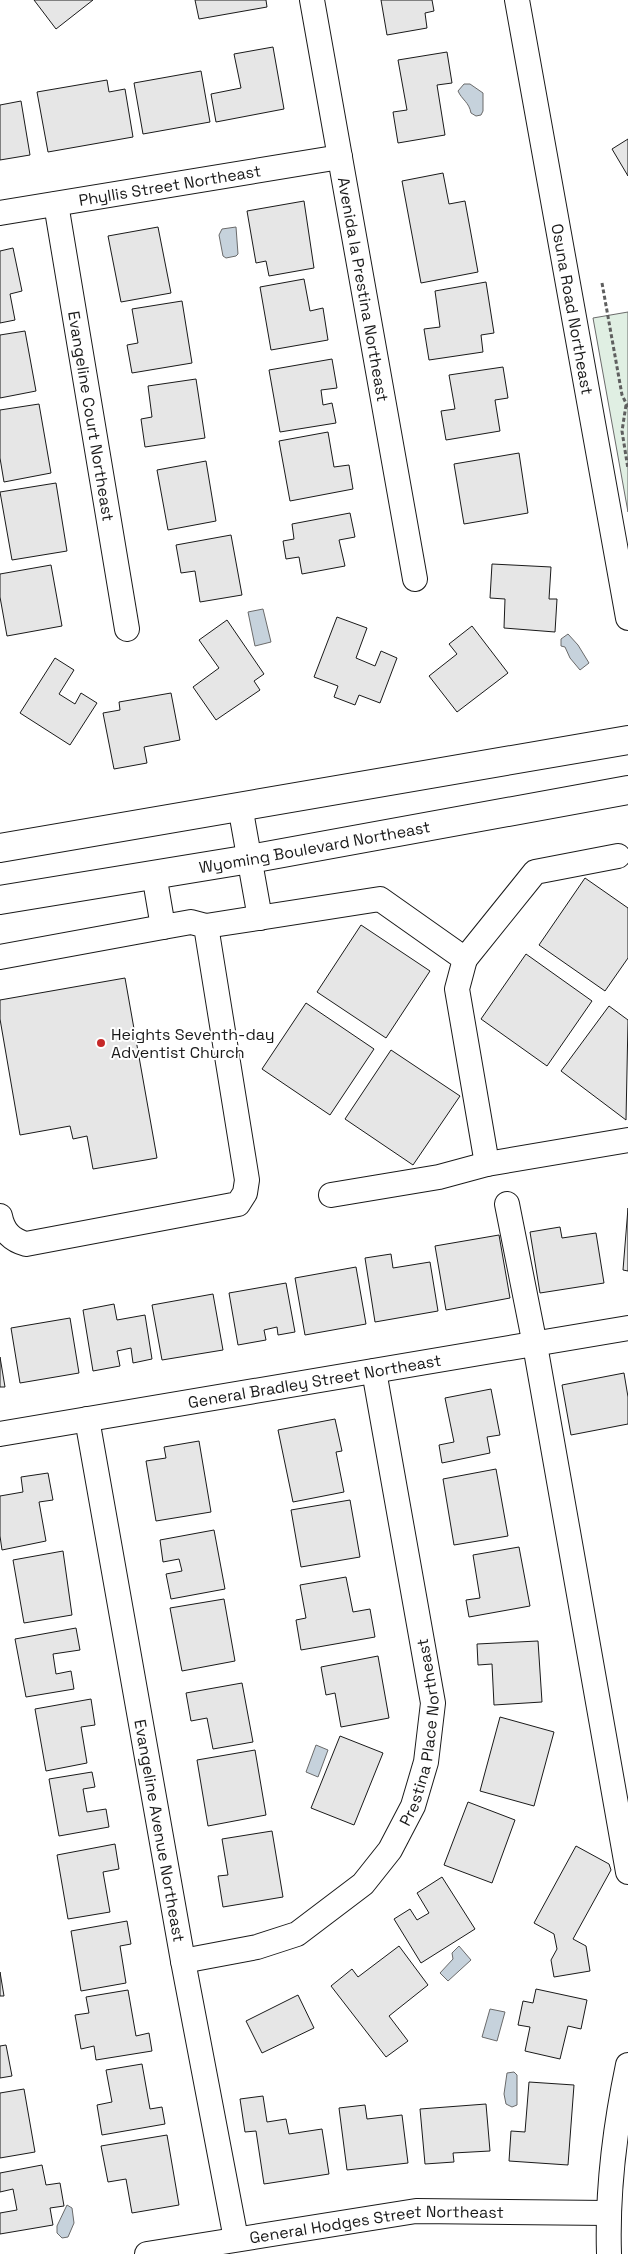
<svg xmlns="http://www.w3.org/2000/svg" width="628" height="2254" font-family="'Space Grotesk',sans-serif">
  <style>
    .green { fill: #e0efe3; stroke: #6a6a6a }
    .water { fill: #c6d2dc; stroke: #6a6a6a }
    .building { fill: #e6e6e6; stroke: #1a1a1a }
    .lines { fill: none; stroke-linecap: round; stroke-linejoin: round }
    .minor-casing { stroke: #1a1a1a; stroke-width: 26 }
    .major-casing { stroke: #1a1a1a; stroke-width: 30 }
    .path { stroke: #5f5f5f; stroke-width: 3; stroke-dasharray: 4 2.5; stroke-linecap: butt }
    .minor { stroke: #fff; stroke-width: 24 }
    .major { stroke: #fff; stroke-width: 28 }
    .poi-dot { fill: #c62828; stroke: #fff; stroke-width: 2 }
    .labels { text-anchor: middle; stroke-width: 4; stroke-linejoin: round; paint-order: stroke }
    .street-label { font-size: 16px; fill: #1a1a1a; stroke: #fff }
    .poi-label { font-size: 16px; fill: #1a1a1a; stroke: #fff; text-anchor: start }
  </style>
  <rect width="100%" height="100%" fill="#fff"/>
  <path class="green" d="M628,312V512L593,318Z"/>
  <g class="water">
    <path d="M464,84H470L483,93V111L481,115L476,116L471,113C469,102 462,100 458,91Z"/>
    <path d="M236,227L238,254L236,256L226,258L223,256L219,235L222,229Z"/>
    <path d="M263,609L271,642L255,646L248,612Z"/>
    <path d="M568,634L578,645L589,663L580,670L570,658L565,647L561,646V639Z"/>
    <path d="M316,1745L328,1750L318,1777L306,1772Z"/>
    <path d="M459,1946L471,1960L448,1981L440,1973L453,1959L452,1953Z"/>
    <path d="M490,2009L505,2012L497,2041L482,2037Z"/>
    <path d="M514,2072L517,2075V2105L512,2107L506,2104L504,2094L507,2073Z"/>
    <path d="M67,2205L72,2208L74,2223L68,2237L62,2238L57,2233V2226Z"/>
  </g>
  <g class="building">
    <path d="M34,0H93L56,29Z"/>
    <path d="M195,0H266L267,7L199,19Z"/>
    <path d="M381,0H432L434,11L425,13L427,28L387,35Z"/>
    <path d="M273,47L284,109L216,122L211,94L241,88L234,54Z"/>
    <path d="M447,52L452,83L437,85L445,135L398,143L393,112L407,110L398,60Z"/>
    <path d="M201,71L210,122L143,134L134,83Z"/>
    <path d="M107,80L109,92L125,89L133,137L48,152L37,92Z"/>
    <path d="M21,101L30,155L0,160V105Z"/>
    <path d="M628,139V176L612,149Z"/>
    <path d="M443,173L449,204L465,201L478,272L421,283L402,181Z"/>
    <path d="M304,201L314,268L269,276L266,261L256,263L247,211Z"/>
    <path d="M158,227L171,293L121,302L108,236Z"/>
    <path d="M13,248L22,291L10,294L15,320L0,323V251Z"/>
    <path d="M304,279L310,311L323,308L328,340L271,350L260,287Z"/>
    <path d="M486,282L494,333L481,335L483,352L429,360L424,329L440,327L435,291Z"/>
    <path d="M182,301L192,363L132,373L127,345L138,343L132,309Z"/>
    <path d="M25,331L36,391L0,398V335Z"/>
    <path d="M332,359L337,388L321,390L323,405L332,403L336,423L280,432L269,370Z"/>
    <path d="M503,367L508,398L495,400L500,431L446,440L441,411L455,409L449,375Z"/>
    <path d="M196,379L205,438L145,447L141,419L152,417L148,386Z"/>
    <path d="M39,404L51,473L4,482L0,458V410Z"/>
    <path d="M328,432L334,467L349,465L353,489L290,501L279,441Z"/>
    <path d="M519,453L528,513L464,524L454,464Z"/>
    <path d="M206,461L216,521L168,530L157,470Z"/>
    <path d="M56,483L67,551L12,560L0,492Z"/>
    <path d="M350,513L355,537L339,540L345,566L302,574L299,557L286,559L283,541L294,539L292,524Z"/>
    <path d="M231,535L242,595L200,602L195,571L181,573L176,545Z"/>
    <path d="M492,564L551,567L549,599H557L555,632L504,628L505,599L490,598Z"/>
    <path d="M51,565L62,626L7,636L0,597V574Z"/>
    <path d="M337,617L367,628L356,658L375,666L381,651L397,658L380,703L359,695L355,705L334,697L338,686L314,677Z"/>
    <path d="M227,620L264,674L254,681L260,690L216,720L193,687L219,668L199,640Z"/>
    <path d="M472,626L508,673L457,712L429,676L457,654L449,644Z"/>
    <path d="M55,658L74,670L59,694L75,704L81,693L97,703L70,745L20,713Z"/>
    <path d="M171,693L180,740L144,747L147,763L114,769L103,713L120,710L119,702Z"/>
    <path d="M585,878L628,908V958L605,991L539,945Z"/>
    <path d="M361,925L430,971L386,1038L317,992Z"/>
    <path d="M526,954L592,1001L547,1066L481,1019Z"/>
    <path d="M125,978L157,1158L93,1169L87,1136L73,1139L70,1126L20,1135L0,1019V1000Z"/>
    <path d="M306,1003L374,1049L330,1115L262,1069Z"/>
    <path d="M609,1006L628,1020L626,1120L561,1071Z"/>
    <path d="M391,1050L460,1096L413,1165L345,1119Z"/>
    <path d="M628,1208V1271L623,1270Z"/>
    <path d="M560,1227L562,1238L596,1233L604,1283L540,1293L530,1232Z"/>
    <path d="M499,1235L510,1298L446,1310L435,1246Z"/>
    <path d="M391,1254L393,1268L430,1262L438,1311L375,1322L365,1258Z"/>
    <path d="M356,1267L366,1324L305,1335L295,1278Z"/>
    <path d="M286,1283L295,1332L278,1335L277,1327L264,1330L266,1340L238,1345L229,1293Z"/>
    <path d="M213,1294L223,1350L162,1360L152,1305Z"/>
    <path d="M114,1304L117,1320L145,1315L152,1359L133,1363L131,1348L117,1351L120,1366L93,1371L83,1310Z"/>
    <path d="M70,1318L79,1373L20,1383L11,1328Z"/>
    <path d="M0,1357L5,1387H0Z"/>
    <path d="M624,1373L628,1397V1424L571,1435L562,1385Z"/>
    <path d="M491,1389L500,1435L487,1437L490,1453L442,1463L439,1445L454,1442L445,1398Z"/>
    <path d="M335,1419L342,1451L336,1452L344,1492L293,1502L278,1430Z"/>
    <path d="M199,1441L211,1512L156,1521L146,1461L166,1458L164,1447Z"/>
    <path d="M496,1469L508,1536L454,1545L443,1479Z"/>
    <path d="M48,1473L53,1500L39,1502L46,1541L2,1550L0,1536V1496L23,1492L21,1477Z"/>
    <path d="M350,1500L360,1557L301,1567L291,1510Z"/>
    <path d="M214,1530L225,1589L171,1599L166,1574L182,1571L179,1559L163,1562L160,1540Z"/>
    <path d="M519,1547L530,1606L469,1617L466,1600L480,1598L473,1555Z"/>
    <path d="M63,1551L72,1615L24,1623L13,1560Z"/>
    <path d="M346,1577L353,1612L370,1609L375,1637L301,1650L296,1620L306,1618L300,1585Z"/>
    <path d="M224,1599L235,1661L182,1671L170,1608Z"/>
    <path d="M76,1628L80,1650L53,1654L56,1674L71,1671L74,1689L26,1697L15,1639Z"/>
    <path d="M538,1641L542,1702L494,1705L492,1664L478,1665L477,1644Z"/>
    <path d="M378,1656L389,1718L341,1727L335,1693L326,1695L321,1667Z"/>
    <path d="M242,1683L253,1742L213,1749L207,1718L191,1721L186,1693Z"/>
    <path d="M91,1699L95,1725L81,1727L87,1763L46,1771L35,1709Z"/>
    <path d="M500,1717L554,1732L534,1806L480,1791Z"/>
    <path d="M340,1736L383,1753L354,1825L311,1808Z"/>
    <path d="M255,1750L266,1815L208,1826L197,1760Z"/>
    <path d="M92,1772L95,1787L83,1789L87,1812L106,1809L109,1827L59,1836L49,1779Z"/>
    <path d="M468,1802L515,1820L492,1883L444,1865Z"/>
    <path d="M272,1831L283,1897L223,1907L218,1876L228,1875L222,1839Z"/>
    <path d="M115,1844L119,1869L103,1872L110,1912L68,1919L57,1855Z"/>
    <path d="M576,1846L609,1864L611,1870L573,1939L586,1946L590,1971L554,1977L551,1960L557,1949L554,1934L534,1923Z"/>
    <path d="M442,1877L475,1929L421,1963L394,1919L410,1909L417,1920L429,1913L417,1893Z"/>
    <path d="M127,1921L131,1944L120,1946L126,1983L81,1991L71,1931Z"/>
    <path d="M399,1946L428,1985L389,2016L408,2041L386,2057L331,1986L352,1969L358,1977Z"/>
    <path d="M0,1972L4,1996H0Z"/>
    <path d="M536,1989L587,2000L581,2029L568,2026L560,2059L525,2051L530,2027L518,2025L523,2001L533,2003Z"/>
    <path d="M128,1990L136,2036L149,2033L152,2051L96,2060L94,2046L81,2049L75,2015L89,2013L86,1997Z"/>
    <path d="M298,1995L314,2028L262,2053L246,2021Z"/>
    <path d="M6,2045L12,2076L0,2078V2046Z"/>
    <path d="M142,2064L150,2109L162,2107L165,2124L102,2135L97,2105L112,2102L106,2070Z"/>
    <path d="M529,2082L574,2085L568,2165L509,2161L511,2131L525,2132Z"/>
    <path d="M24,2089L35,2152L0,2158V2093Z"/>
    <path d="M263,2096L267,2122L286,2119L289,2134L322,2129L329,2174L264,2184L256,2131L245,2132L240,2099Z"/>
    <path d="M486,2104L490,2151L453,2153L454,2162L425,2164L420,2109Z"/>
    <path d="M365,2105L367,2119L402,2115L408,2163L347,2170L339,2108Z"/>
    <path d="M167,2135L179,2205L132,2213L126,2179L108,2182L101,2146Z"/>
    <path d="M42,2165L46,2185L60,2183L64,2206L50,2208L53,2225L0,2234V2213L17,2210L13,2189L0,2192V2173Z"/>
  </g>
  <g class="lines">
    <defs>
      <g id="minor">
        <path id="s1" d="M312,0L415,579"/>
        <path id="s2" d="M517,0L628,618"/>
        <path id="s3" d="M56,204L127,629"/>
        <path id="s4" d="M0,213L340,157"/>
        <path d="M240,806L260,918"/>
        <path d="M206,926L380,899L465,959L457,989L487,1164L628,1140"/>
        <path d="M0,957L163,927"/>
        <path d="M465,959L535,872L618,856"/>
        <path d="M331,1195L439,1177L487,1164"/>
        <path d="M507,1204L535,1345L628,1872"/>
        <path d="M0,1216C3,1231 11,1240 26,1244L238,1204L245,1193L247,1180L206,926L191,922L163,927L154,874"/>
        <path id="s5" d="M87,1419L183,1961L236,2239"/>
        <path id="s6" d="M0,1434L628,1328"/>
        <path id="s7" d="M183,1961L257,1947L297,1934L363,1884L390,1850L413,1806L426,1762L433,1703L374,1371"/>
        <path id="s8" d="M147,2254L416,2211L608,2213"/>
        <path d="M609,2254C607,2191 615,2127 628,2065"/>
      </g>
      <g id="major">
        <path d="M0,848L628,740"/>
        <path id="s9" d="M0,900L250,859L628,790"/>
      </g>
    </defs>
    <use href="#minor" class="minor-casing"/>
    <use href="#major" class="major-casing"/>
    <g class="path">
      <path d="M602,283L622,395L628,407"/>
      <path d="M626,405L622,431L628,469"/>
    </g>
    <use href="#minor" class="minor"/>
    <use href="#major" class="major"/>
  </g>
  <circle class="poi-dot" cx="101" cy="1043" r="5"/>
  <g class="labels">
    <g class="street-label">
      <text dy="6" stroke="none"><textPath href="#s4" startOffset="172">Phyllis Street Northeast</textPath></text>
      <text dy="6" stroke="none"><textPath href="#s1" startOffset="294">Avenida la Prestina Northeast</textPath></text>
      <text dy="6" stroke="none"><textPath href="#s2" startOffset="314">Osuna Road Northeast</textPath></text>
      <text dy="6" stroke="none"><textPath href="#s3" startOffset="215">Evangeline Court Northeast</textPath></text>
      <text dy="6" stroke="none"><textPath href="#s9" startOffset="319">Wyoming Boulevard Northeast</textPath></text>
      <text dy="6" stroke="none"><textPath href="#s6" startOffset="319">General Bradley Street Northeast</textPath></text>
      <text dy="6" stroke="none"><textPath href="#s7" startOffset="368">Prestina Place Northeast</textPath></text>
      <text dy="6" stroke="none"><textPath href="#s5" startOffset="418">Evangeline Avenue Northeast</textPath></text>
      <text dy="6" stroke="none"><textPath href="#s8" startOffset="232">General Hodges Street Northeast</textPath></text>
    </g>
    <g class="poi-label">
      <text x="111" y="1040">Heights Seventh-day<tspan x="111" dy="18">Adventist Church</tspan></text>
    </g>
  </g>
</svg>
